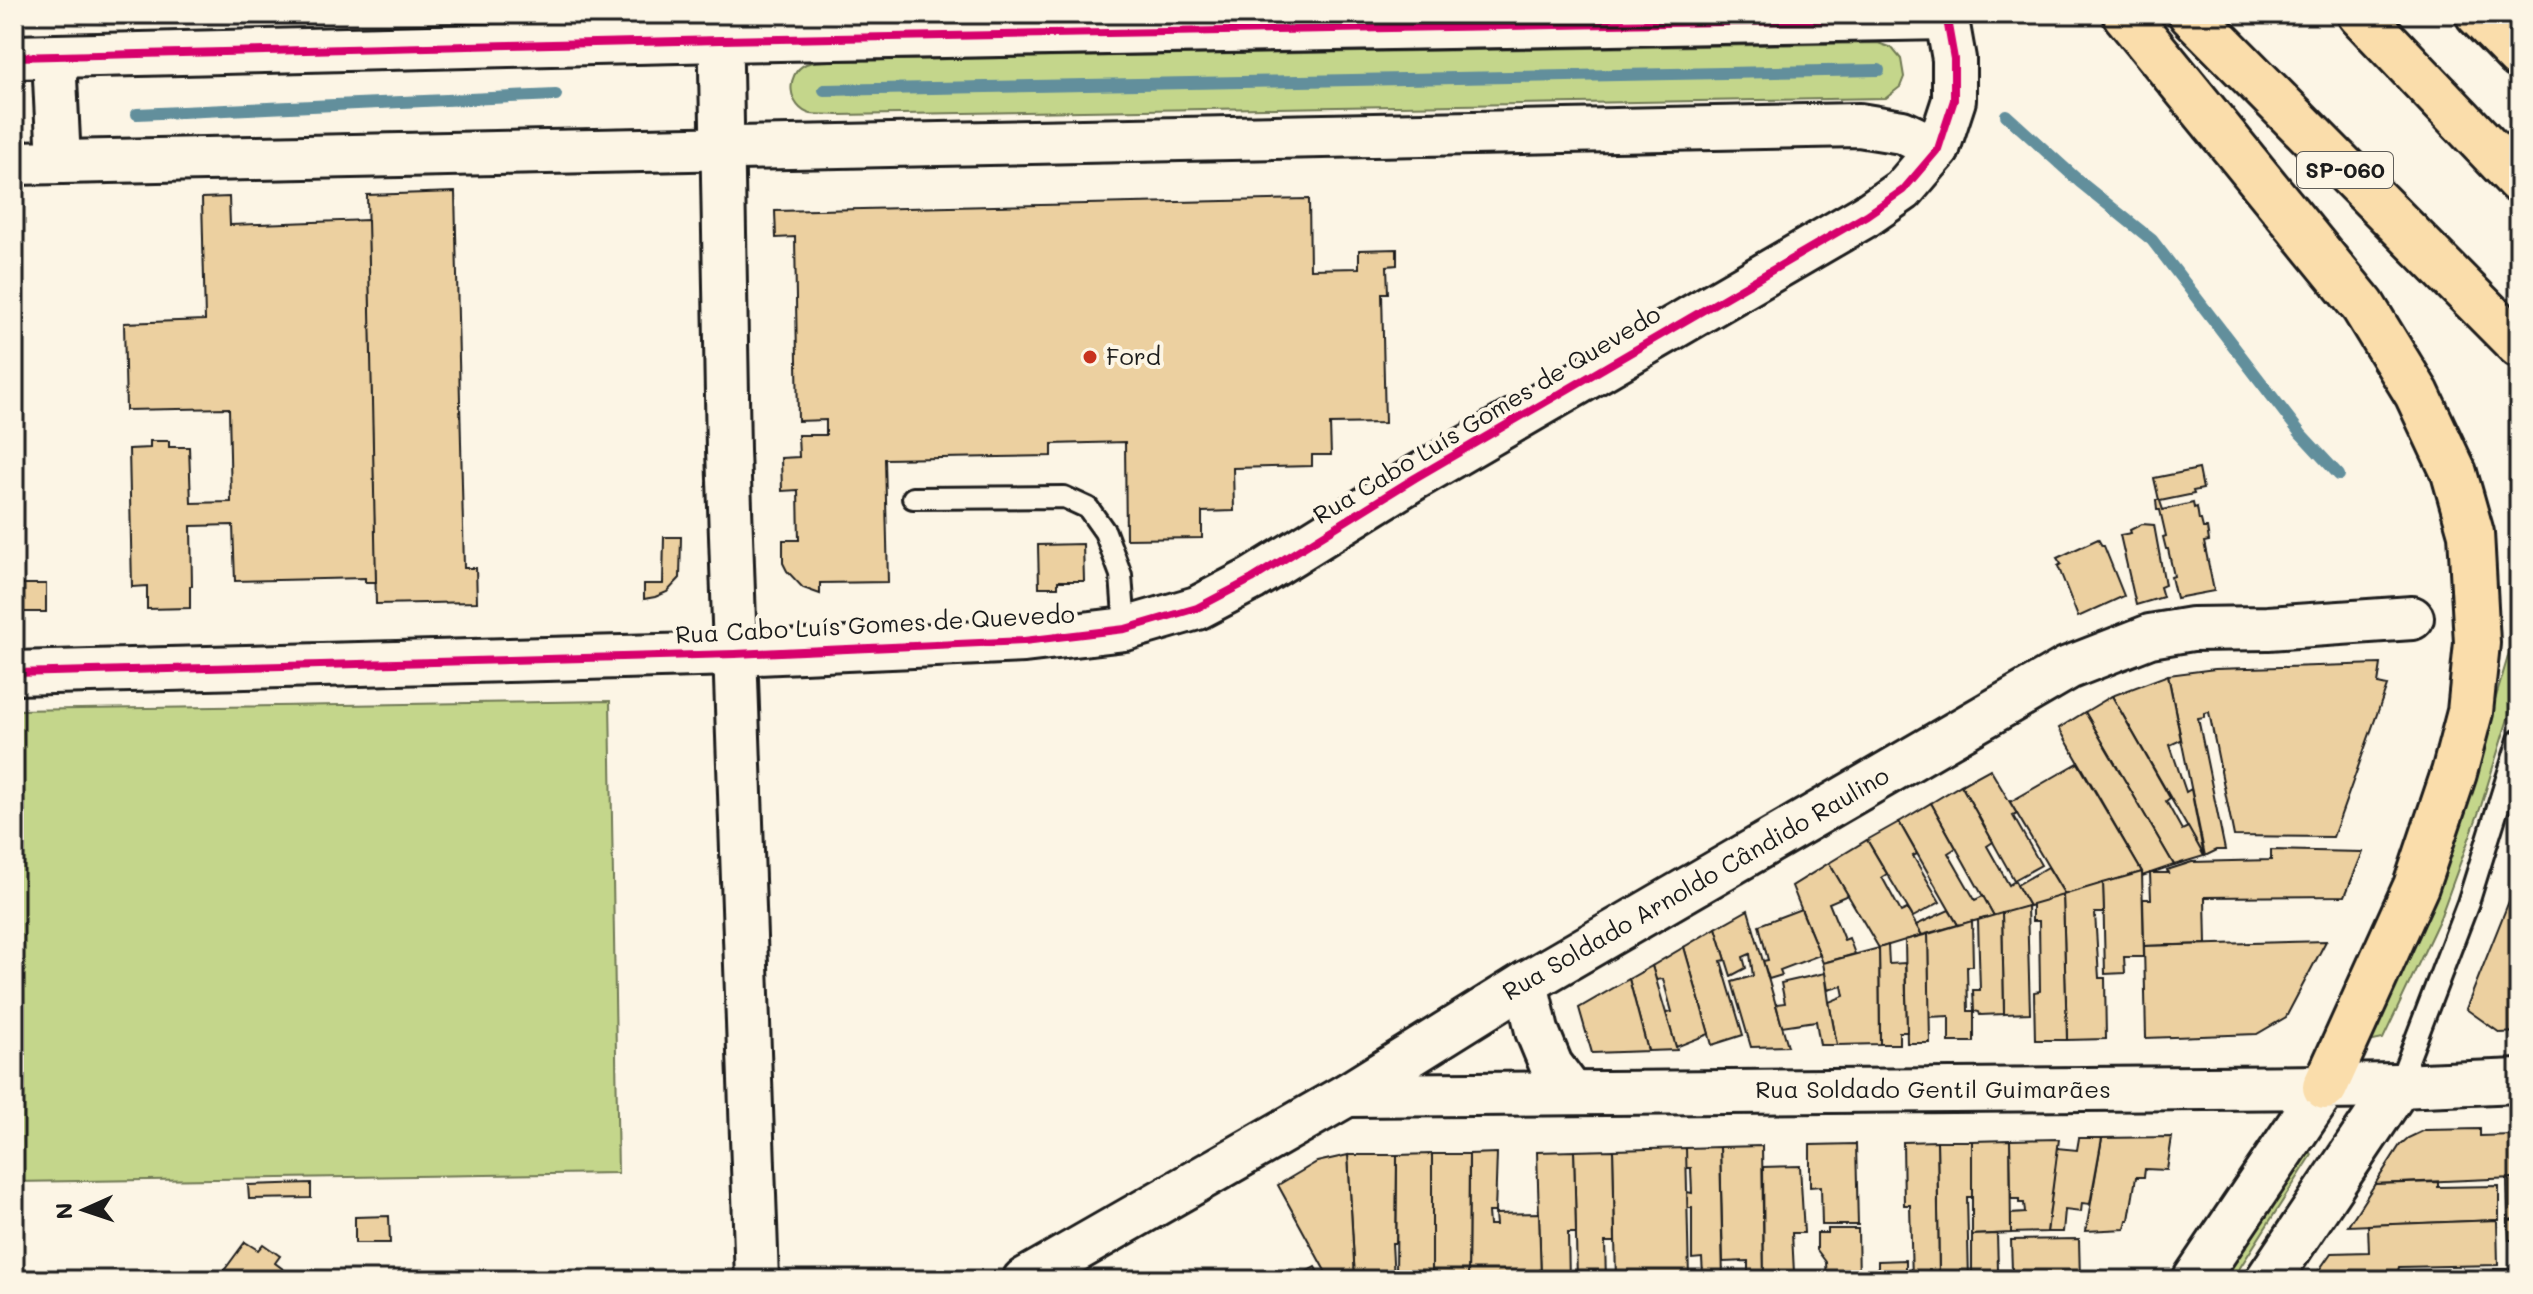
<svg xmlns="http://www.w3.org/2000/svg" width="2533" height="1294" font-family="Mali,sans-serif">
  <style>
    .green { fill: #c4d68b; stroke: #707954; stroke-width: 2 }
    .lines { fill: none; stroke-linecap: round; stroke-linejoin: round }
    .stream { stroke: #628f9c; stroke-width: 12 }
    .building { fill: #ecd0a0; stroke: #1c1c1c; stroke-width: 2 }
    .service-casing { stroke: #1c1c1c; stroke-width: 26 }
    .minor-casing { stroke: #1c1c1c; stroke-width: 48 }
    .secondary-casing { stroke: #1c1c1c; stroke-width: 50 }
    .motorway-casing { stroke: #1c1c1c; stroke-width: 50 }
    .service { stroke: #fcf5e5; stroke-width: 20 }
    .minor { stroke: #fcf5e5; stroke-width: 42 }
    .secondary { stroke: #fcf5e5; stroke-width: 44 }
    .motorway { stroke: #faddab; stroke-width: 44 }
    .cycleway-casing { stroke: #fcf5e5; stroke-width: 13 }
    .cycleway { stroke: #d6006c; stroke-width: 8 }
    .poi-dot { fill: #c8321e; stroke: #fcf5e5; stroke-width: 3 }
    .labels { text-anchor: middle; stroke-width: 8; stroke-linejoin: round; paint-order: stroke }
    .shield { fill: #fcf5e5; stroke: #5f5d58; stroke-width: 2 }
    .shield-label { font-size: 22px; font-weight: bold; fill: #1c1c1c }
    .poi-label { font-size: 24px; fill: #1c1c1c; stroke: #fcf5e5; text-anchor: start }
    .street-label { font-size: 24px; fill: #1c1c1c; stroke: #fcf5e5 }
  </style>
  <rect width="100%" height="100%" fill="#fcf5e5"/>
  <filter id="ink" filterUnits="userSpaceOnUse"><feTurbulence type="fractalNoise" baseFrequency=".0125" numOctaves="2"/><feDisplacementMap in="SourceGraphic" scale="16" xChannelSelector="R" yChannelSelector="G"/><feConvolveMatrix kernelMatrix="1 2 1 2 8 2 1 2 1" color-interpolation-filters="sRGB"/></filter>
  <g filter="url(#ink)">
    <g class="green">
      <path d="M1878,43L1892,48L1901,59L1904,77L1900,87L1886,98L837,115C829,114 819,115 811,114C788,108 784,74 806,64C815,60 829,61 838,61Z"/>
      <path d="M2514,478L2519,480V683L2481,806L2440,918L2383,1039L2369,1042L2485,734L2515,633L2518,583L2509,488Z"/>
      <path d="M610,701L618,1173L14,1182V710Z"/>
      <path d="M2307,1143L2312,1155L2232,1280H2202Z"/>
    </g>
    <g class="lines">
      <g class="stream">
        <path d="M824,90L1879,70"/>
        <path d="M137,114L556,95"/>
        <path d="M2006,115L2080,182L2152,240L2301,434L2339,475"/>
      </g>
    </g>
    <g class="building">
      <path d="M455,192L464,568H476L477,602L376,604L367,195Z"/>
      <path d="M229,197L230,225L368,220L376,582H365V578L235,581L233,525L191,526L192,586H190V608L147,609V586L132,587L129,449L150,448V441H169V447H189L191,503L231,502L229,408L126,410L124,323L205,320L202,198Z"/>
      <path d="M1309,199L1310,269L1359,268V250L1397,249V265L1387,266L1388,293H1382L1385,423L1330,424L1331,455H1312V466L1233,468L1234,511L1202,512V538L1126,539L1125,442L1052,444V456L885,459L888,582L820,583V594L803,588L787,571L783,563V540H799L798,490L782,491L781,458L799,457L798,435H826V420L798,421L795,237L776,238L775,211Z"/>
      <path d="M2199,469L2203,489L2193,491L2194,494L2160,501L2163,510L2193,503L2194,508L2197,507L2199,520H2201L2203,528H2207L2209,541L2204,542L2214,591L2176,598L2171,577L2174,576L2168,549H2166L2163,537L2166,536L2160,510H2157L2156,500H2159L2154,478Z"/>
      <path d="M2142,524L2154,525L2165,585L2160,587L2163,597L2136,605L2120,535L2131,533L2130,530Z"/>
      <path d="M664,537H681L680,578L667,592L655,597L644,599V584H663Z"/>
      <path d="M2098,539L2102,546H2104L2124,596L2078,617L2058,566L2061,564L2057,558Z"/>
      <path d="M1083,544L1084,581H1058V587H1039L1038,545Z"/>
      <rect x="14" y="584" width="32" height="28"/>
      <path d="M2381,664L2378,684L2387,686L2333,837L2234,836L2209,712L2204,713V717L2198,718L2225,850H2217L2205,856L2168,675L2215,669Z"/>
      <path d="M2168,675L2181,740L2170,745L2186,792L2191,789L2204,856L2112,696Z"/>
      <path d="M2112,696L2170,798L2166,801L2182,830L2188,827L2204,856L2174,865L2085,712Z"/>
      <path d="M2085,712L2174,865L2142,876V872L2059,728Z"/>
      <path d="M2078,763L2142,872L2065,895L2010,802Z"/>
      <path d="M1990,769L2017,814L2013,816L2041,865L2014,880L1961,785Z"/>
      <path d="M1961,785L1993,842L1987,846L2009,885L2015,881L2029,906L1994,916L1931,803Z"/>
      <path d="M1931,803L1956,848L1948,853L1975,900L1983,896L1994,916L1958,925L1899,822Z"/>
      <path d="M1899,822L1917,854L1913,856L1940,902L1913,917L1867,840Z"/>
      <path d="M1867,840L1887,874L1882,877L1901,912L1907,909L1922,935L1879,948L1829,863Z"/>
      <path d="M2271,850L2363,852L2345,896L2205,897L2206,944L2144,946L2143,899H2151L2150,873H2168L2167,870L2192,862L2271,860Z"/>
      <path d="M1829,863L1848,895L1829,903L1844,940L1849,938L1855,954L1823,963L1792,886Z"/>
      <path d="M2048,867L2065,895L2029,906L2017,885Z"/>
      <path d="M2142,872L2144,957H2124L2125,973L2105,974L2103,883Z"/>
      <path d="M2519,876V1032L2500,1033L2466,1009Z"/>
      <path d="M2103,883L2104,913H2095L2099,978H2105L2106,1039L2067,1040L2063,895Z"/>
      <path d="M2063,895L2067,1040H2035L2034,992L2040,991L2039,921H2032V904Z"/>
      <path d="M2027,906L2030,1013L2004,1014L2002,913Z"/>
      <path d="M1801,909L1820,955L1780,970L1782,975L1769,979L1763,961L1768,960L1759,925Z"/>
      <path d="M1748,910L1788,1046L1751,1047L1732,982L1753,976L1750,954L1743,957L1746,968L1731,976L1716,928Z"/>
      <path d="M1949,910L1958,925L1922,935L1916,925Z"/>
      <path d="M2002,913L2004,1014L1980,1015L1979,1012L1974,1011L1973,990H1980L1978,920Z"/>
      <path d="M1972,921L1973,966H1967L1968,1011H1974V1042H1949V1016L1929,1017L1928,934Z"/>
      <path d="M1716,928L1726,960L1721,961L1743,1035L1712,1045L1684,947Z"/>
      <path d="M1928,934L1930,1043H1907L1905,940Z"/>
      <path d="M2326,941L2286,1017L2257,1034L2146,1038L2144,946Z"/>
      <path d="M1888,945L1889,964L1905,963L1907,1032H1899V1044H1880L1879,948Z"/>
      <path d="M1684,947L1709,1034L1676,1047L1666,1013L1672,1012L1663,979L1656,980L1652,966Z"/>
      <path d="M1879,948L1880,1044L1837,1045L1829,1002L1844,996L1842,986L1828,990L1823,963Z"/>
      <path d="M1652,966L1676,1047L1677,1050L1648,1051L1629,979Z"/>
      <path d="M1825,973L1829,1002L1837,1045H1820L1816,1021L1782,1026L1776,1004L1785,1003L1781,983Z"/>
      <path d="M1629,979L1648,1051L1592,1053L1579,1008Z"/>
      <path d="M2480,1129V1136L2513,1135L2514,1178L2375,1184L2400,1145L2408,1138L2425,1130Z"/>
      <path d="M2172,1137L2167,1170L2145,1169L2144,1177H2136L2129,1220H2127L2125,1229L2086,1231L2102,1138Z"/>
      <path d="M2079,1138H2102L2090,1204L2082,1203L2081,1212L2065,1210L2063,1232H2047L2057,1148L2077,1150Z"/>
      <path d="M2059,1139L2047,1232L2011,1233V1214L2025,1213L2024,1203H2019V1199H2011L2010,1140Z"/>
      <path d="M2010,1140L2011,1233L1972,1235V1141Z"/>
      <path d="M1937,1141H1972V1197H1967L1969,1280H1939Z"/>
      <path d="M1937,1141L1939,1280H1912L1910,1205H1904L1903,1142Z"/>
      <path d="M1856,1144L1858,1225H1822L1821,1186L1810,1187V1145Z"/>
      <path d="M1762,1146L1764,1279H1748V1261L1723,1262L1720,1147Z"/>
      <path d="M1720,1147L1723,1280H1689V1275H1703L1702,1258L1692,1259V1208H1688L1687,1192L1692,1193L1691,1168H1686V1148Z"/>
      <path d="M1686,1148L1689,1280H1616L1613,1150Z"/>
      <path d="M1613,1150L1615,1242H1605L1606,1280H1577L1574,1151Z"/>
      <path d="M1574,1151L1576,1233H1568L1569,1280H1541L1537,1152Z"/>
      <path d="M1497,1153L1495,1212H1488L1489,1225H1496L1495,1214L1539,1213L1541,1280H1468L1469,1154Z"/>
      <path d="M1432,1154H1469L1468,1280H1432Z"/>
      <path d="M1432,1154V1280H1396L1397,1155Z"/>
      <path d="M1348,1155H1397L1396,1243H1392L1394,1280H1355Z"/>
      <path d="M1348,1155L1355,1280H1330L1278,1185L1317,1162Z"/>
      <path d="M1800,1166L1804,1233H1792L1794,1273L1802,1272V1280H1764L1763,1167Z"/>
      <path d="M2514,1178H2519V1219L2508,1220L2507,1179Z"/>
      <path d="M2438,1182V1187L2499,1186V1220L2348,1226L2375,1184Z"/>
      <path d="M311,1183V1198L249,1199L248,1185Z"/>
      <path d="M389,1216L390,1243H355V1217Z"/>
      <path d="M2519,1219V1240H2509L2508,1220Z"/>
      <path d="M2497,1220L2498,1265L2399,1267L2398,1271L2317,1273L2331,1253L2369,1252L2368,1225Z"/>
      <path d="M1828,1229H1858L1859,1280H1827L1826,1262L1817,1250V1233H1828Z"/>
      <path d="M1997,1234L1998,1270H2012L2011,1240L2079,1239L2080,1280H1972V1235Z"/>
      <path d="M245,1242L258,1250L263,1244L280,1256L275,1263L291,1275L287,1280H225L220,1276Z"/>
      <path d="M1906,1260V1280H1878V1261Z"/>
      <path d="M1315,1267L1322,1280L1294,1278Z"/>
      <path d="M2494,1269H2519V1280L2494,1278Z"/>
      <path d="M2453,1270V1280H2312L2317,1273Z"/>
    </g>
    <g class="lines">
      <defs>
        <g id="service">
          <path d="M913,498L1064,497L1088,508L1105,532L1121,575L1125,629"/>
          <path d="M2398,1086L2468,903L2519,740"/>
        </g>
        <g id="minor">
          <path d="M720,14L728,450L757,1280"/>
          <path d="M14,57L721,40L1947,18"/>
          <path d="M54,57L59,162"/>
          <path d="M14,163L1859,125L1902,132L1938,149"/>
          <path d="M14,673L735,654L1024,641L1125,629L1197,608L1252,579L1415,478L1867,215L1903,190L1938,149L1954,100V59L1946,14"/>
          <path d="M1526,983L1537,1031L1551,1065L1572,1093"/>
          <path d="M2398,1086L2519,1081"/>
          <path d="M1347,1095L2325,1087"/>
          <path d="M1024,1280L1347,1095L1526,983L2068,668L2150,636L2192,629L2268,628L2412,618"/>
        </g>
        <g id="secondary">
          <path d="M2195,1280L2325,1087L2398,1086"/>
          <path d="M2268,1280L2398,1086"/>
        </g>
        <g id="motorway">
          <path d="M2125,14L2363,306L2417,394L2454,473L2471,533L2477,643L2470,712L2454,773L2416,886L2325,1087"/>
          <path d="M2191,14L2519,345"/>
          <path d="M2360,14L2519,181"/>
          <path d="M2478,14L2519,56"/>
        </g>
      </defs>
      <use href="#service" class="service-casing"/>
      <use href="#minor" class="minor-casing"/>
      <use href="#secondary" class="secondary-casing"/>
      <use href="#motorway" class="motorway-casing"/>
      <use href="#service" class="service"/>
      <use href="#minor" class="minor"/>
      <use href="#secondary" class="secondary"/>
      <use href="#motorway" class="motorway"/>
      <defs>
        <g id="cycleway">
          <path d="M14,57L721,40L1947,18"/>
          <path d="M14,673L735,654L1024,641L1125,629L1197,608L1252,579L1415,478L1867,215L1903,190L1938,149L1954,100V59L1946,14"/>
        </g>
      </defs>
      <use href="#cycleway" class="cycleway-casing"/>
      <use href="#cycleway" class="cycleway"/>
    </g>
  </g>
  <circle class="poi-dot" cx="1090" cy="357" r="8"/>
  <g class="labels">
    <rect class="shield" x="2297" y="152" width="96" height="36" rx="6"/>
    <g class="shield-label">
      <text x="2345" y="178">SP-060</text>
    </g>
    <g class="poi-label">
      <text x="1106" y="365">Ford</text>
    </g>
    <g class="street-label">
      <text transform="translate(1487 415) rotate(-31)" y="8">Rua Cabo Luís Gomes de Quevedo</text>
      <text transform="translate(875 625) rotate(-3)" y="8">Rua Cabo Luís Gomes de Quevedo</text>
      <text transform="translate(1696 884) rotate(-30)" y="8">Rua Soldado Arnoldo Cândido Raulino</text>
      <text x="1933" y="1098">Rua Soldado Gentil Guimarães</text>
    </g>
  </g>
  <rect width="2533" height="1294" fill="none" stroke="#fcf5e5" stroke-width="48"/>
  <rect x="24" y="24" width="2485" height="1246" fill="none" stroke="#1c1c1c" stroke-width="3" filter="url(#ink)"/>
  <g transform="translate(84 1210) rotate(267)" stroke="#fcf5e5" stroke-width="6" paint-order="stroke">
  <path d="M0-6L14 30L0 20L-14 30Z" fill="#1c1c1c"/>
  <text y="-12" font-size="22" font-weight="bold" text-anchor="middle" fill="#1c1c1c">N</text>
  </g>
</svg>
